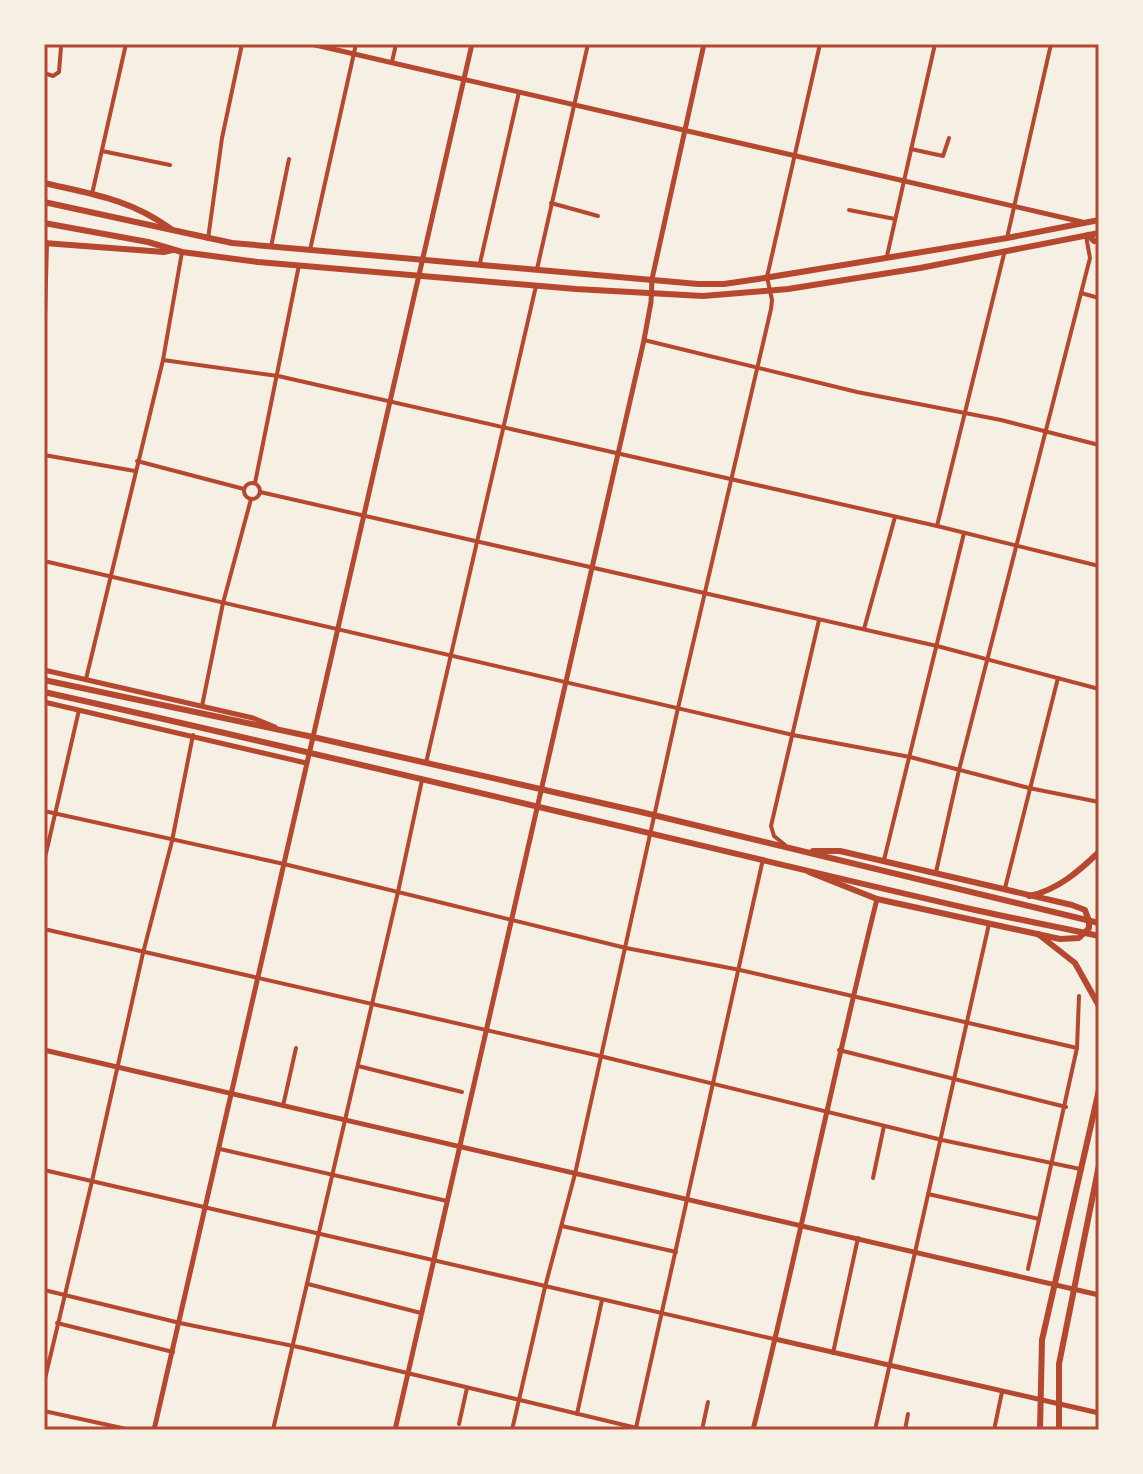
<svg xmlns="http://www.w3.org/2000/svg" width="1143" height="1474" font-family="Raleway,sans-serif">
  <style>
    .lines { fill: none; stroke-linecap: round; stroke-linejoin: round }
    .minor { stroke: #b5482f; stroke-width: 4 }
    .tertiary { stroke: #b5482f; stroke-width: 5 }
    .secondary { stroke: #b5482f; stroke-width: 5 }
    .primary { stroke: #b5482f; stroke-width: 6 }
    .trunk { stroke: #b5482f; stroke-width: 6 }
    .neatline { fill: none; stroke: #b5482f; stroke-width: 3 }
  </style>
  <rect width="100%" height="100%" fill="#f6efe4"/>
  <g class="lines">
    <g class="minor">
      <path d="M392,62L396,44"/>
      <path d="M44,73L53,76L59,72L61,47"/>
      <path d="M911,149L943,156L949,138"/>
      <path d="M102,151L170,165"/>
      <path d="M92,194L126,44"/>
      <path d="M551,203L598,216"/>
      <path d="M849,210L895,219"/>
      <path d="M1007,238L1051,44"/>
      <path d="M208,239L222,138L242,44"/>
      <path d="M271,247L289,159"/>
      <path d="M310,250L356,44"/>
      <path d="M887,256L935,44"/>
      <path d="M480,263L519,92"/>
      <path d="M537,269L588,44"/>
      <path d="M1081,293L1099,298"/>
      <path d="M644,340L857,392L1001,420L1099,445"/>
      <path d="M44,352L47,244"/>
      <path d="M163,360L278,376L937,526L1099,566"/>
      <path d="M44,455L135,471"/>
      <path d="M137,461L244,489"/>
      <circle cx="252" cy="491" r="8"/>
      <path d="M255,483L299,265"/>
      <path d="M260,492L937,646L1099,689"/>
      <path d="M937,526L1004,254"/>
      <path d="M44,561L793,735L910,757L1029,788L1099,802"/>
      <path d="M864,629L895,517"/>
      <path d="M86,679L163,360L182,252"/>
      <path d="M202,706L223,603L251,499"/>
      <path d="M426,763L536,286"/>
      <path d="M44,811L284,864L626,948L740,970L1077,1048"/>
      <path d="M785,845L774,836L771,826L819,620"/>
      <path d="M884,860L964,533"/>
      <path d="M44,862L79,710"/>
      <path d="M936,872L959,770L1090,258L1086,236"/>
      <path d="M1005,888L1058,678"/>
      <path d="M44,929L600,1056L942,1140L1080,1169"/>
      <path d="M839,1050L1066,1107"/>
      <path d="M358,1066L462,1092"/>
      <path d="M283,1106L296,1048"/>
      <path d="M220,1149L447,1201"/>
      <path d="M44,1170L774,1339"/>
      <path d="M873,1178L884,1126"/>
      <path d="M928,1194L1039,1219"/>
      <path d="M562,1226L676,1252"/>
      <path d="M1028,1269L1077,1048L1079,996"/>
      <path d="M308,1284L421,1313"/>
      <path d="M44,1290L180,1323L303,1348L645,1430"/>
      <path d="M57,1323L173,1352"/>
      <path d="M833,1353L858,1238"/>
      <path d="M44,1383L92,1181L143,953L172,841L193,735"/>
      <path d="M44,1411L131,1430"/>
      <path d="M577,1414L602,1300"/>
      <path d="M459,1424L467,1388"/>
      <path d="M636,1428L763,859"/>
      <path d="M273,1430L398,892L422,780"/>
      <path d="M512,1430L545,1287L575,1174L678,708L771,309L772,300L767,277L820,44"/>
      <path d="M702,1430L708,1402"/>
      <path d="M875,1430L989,924"/>
      <path d="M905,1430L908,1414"/>
      <path d="M994,1430L1002,1392"/>
    </g>
    <g class="tertiary">
      <path d="M311,44L1082,222"/>
      <path d="M44,670L253,718L275,727"/>
      <path d="M44,702L306,763"/>
      <path d="M775,1339L1099,1413"/>
      <path d="M154,1430L472,44"/>
      <path d="M395,1430L644,340L651,302L652,279L704,44"/>
      <path d="M753,1430C797,1253 833,1075 877,899"/>
    </g>
    <path class="secondary" d="M44,1050L1099,1295"/>
    <g class="primary">
      <path d="M44,183C92,194 130,199 171,229"/>
      <path d="M44,202L232,243L698,284H724L758,279L1007,238L1099,220"/>
      <path d="M44,223L148,242L182,252L258,262L576,289L703,296L788,289L920,268L1099,233"/>
      <path d="M1088,235L1094,241H1099"/>
      <path d="M44,243L164,252L172,250"/>
      <path d="M44,680L313,737L641,812L1099,923"/>
      <path d="M44,692C355,761 664,838 975,910C1016,919 1058,927 1099,936"/>
      <path d="M809,872L877,899L1060,939L1079,938L1089,928V921L1085,910L1072,905L840,851H813"/>
    </g>
    <g class="trunk">
      <path d="M1029,896C1058,890 1079,871 1099,852"/>
      <path d="M1038,934L1075,963L1099,1006"/>
      <path d="M1040,1430L1042,1340L1099,1090"/>
      <path d="M1059,1430V1364L1099,1165"/>
    </g>
  </g>
  <rect width="1143" height="1474" fill="none" stroke="#f6efe4" stroke-width="92"/>
  <rect x="46" y="46" width="1051" height="1382" class="neatline"/>
</svg>
